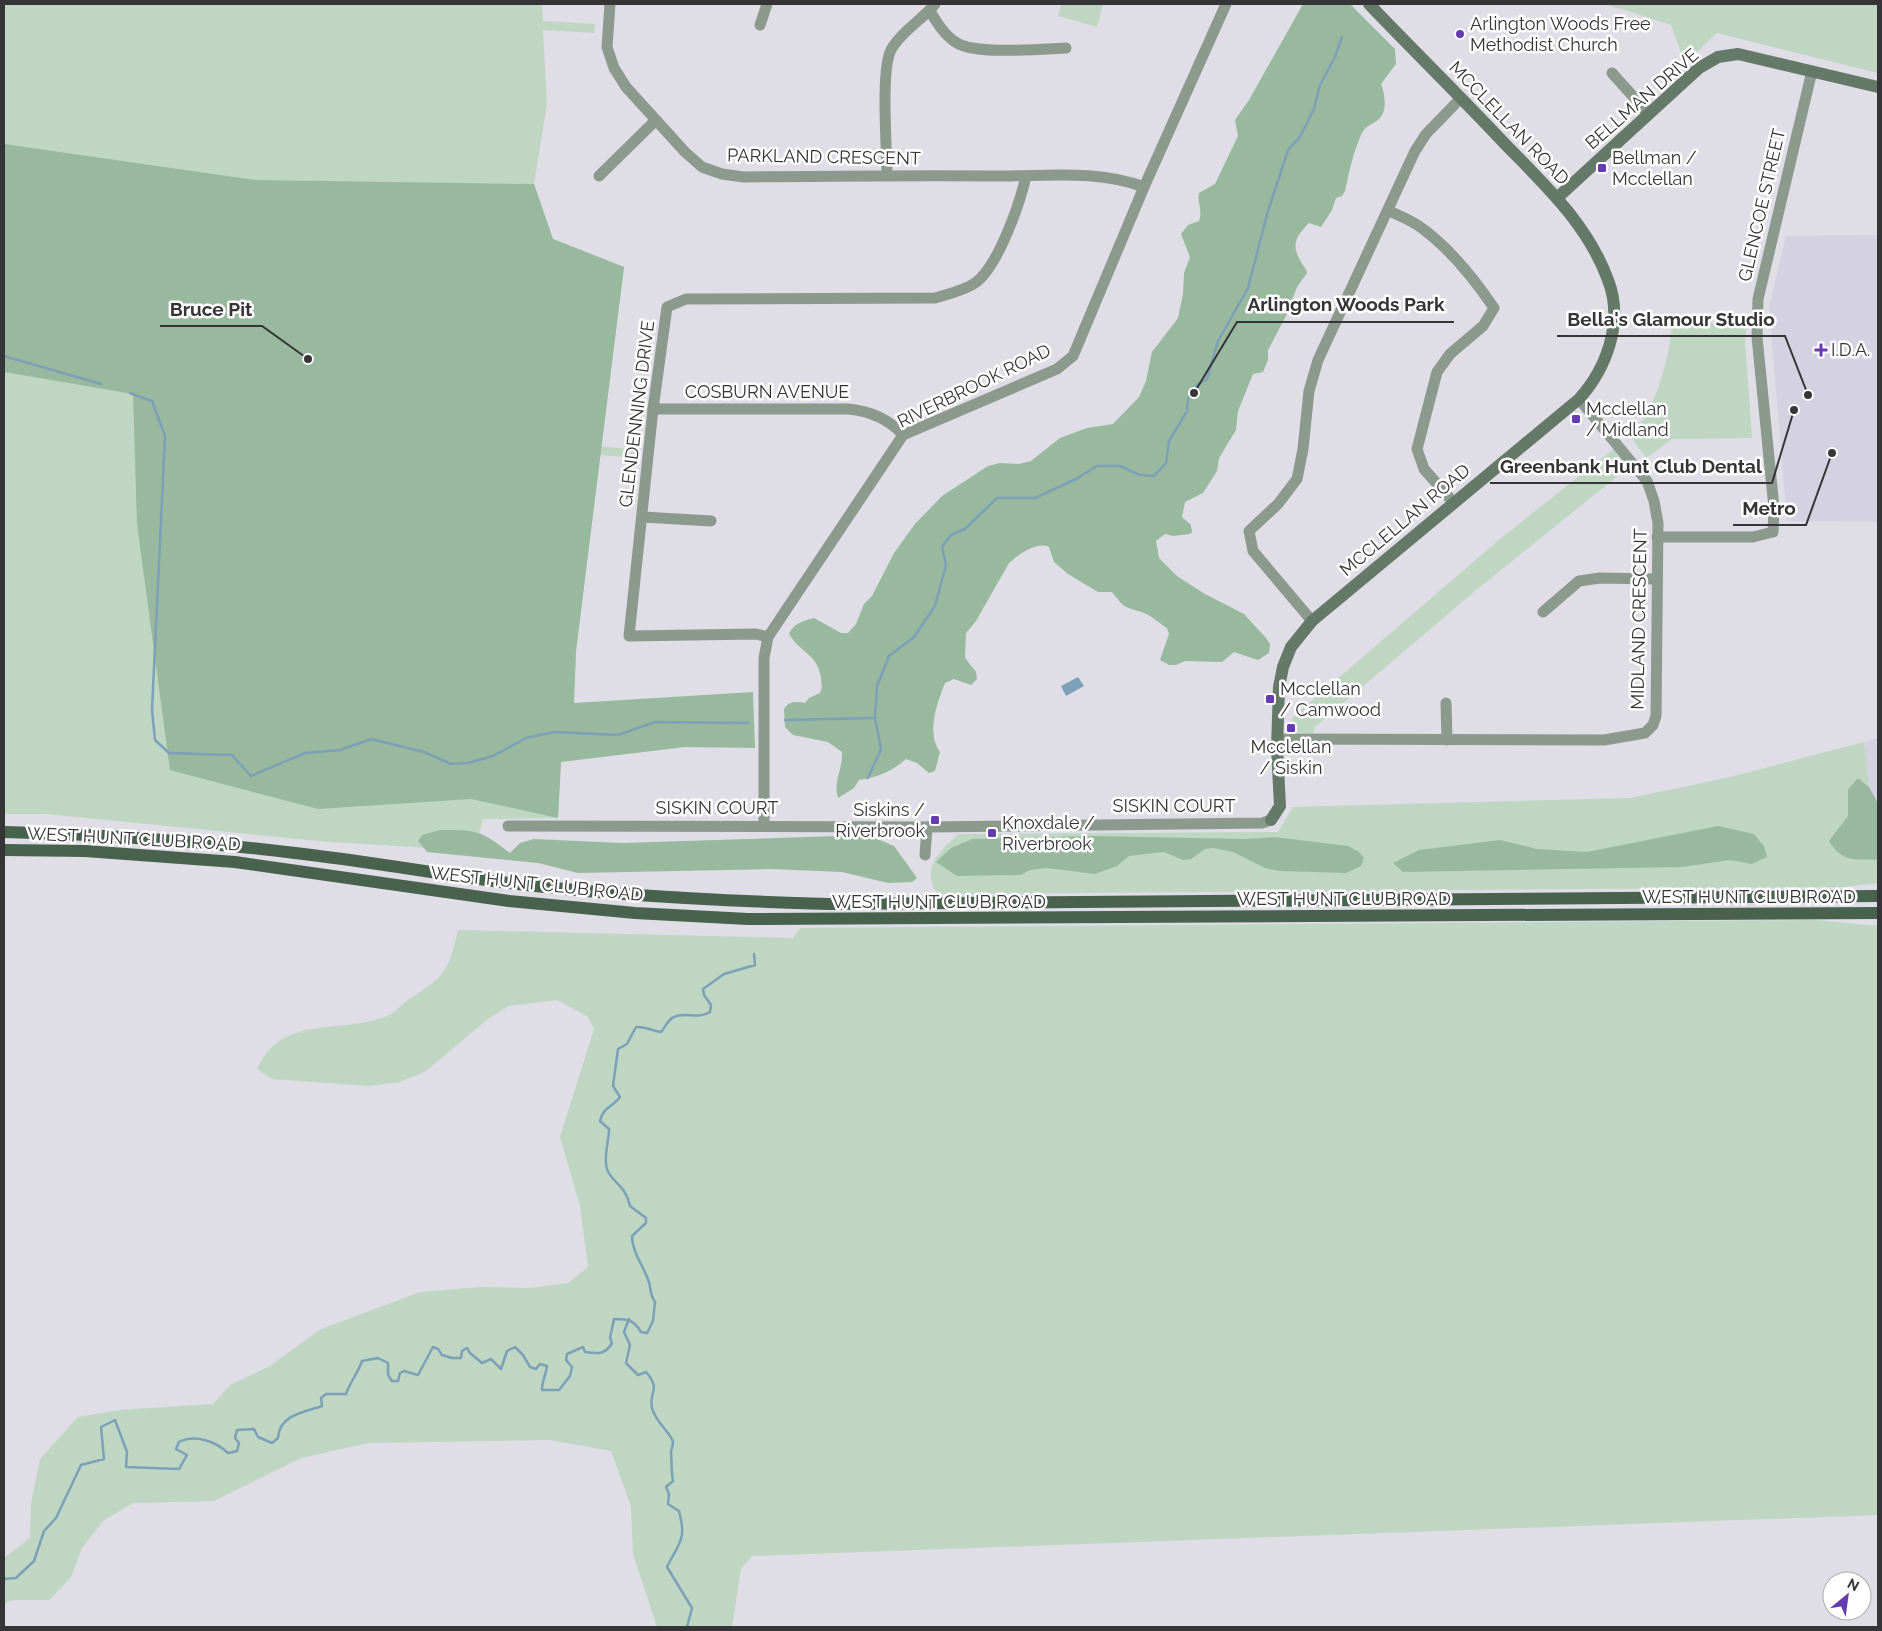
<svg xmlns="http://www.w3.org/2000/svg" width="1882" height="1631" font-family="Raleway,sans-serif">
  <style>
    .built { fill: #d4d1e1 }
    .green { fill: #bfd6c2 }
    .forest { fill: #98b99d }
    .water { fill: #7ca0b8 }
    .lines { fill: none; stroke-linecap: round; stroke-linejoin: round }
    .stream { stroke: #7ca0b8; stroke-width: 2.5 }
    .street { stroke: #8c9a8e; stroke-width: 11 }
    .secondary { stroke: #657968; stroke-width: 12 }
    .primary { stroke: #48624d; stroke-width: 12 }
    .poi-dot { fill: #643bb3; stroke: #fff; stroke-width: 2 }
    .labels { text-anchor: middle; stroke-width: 5; stroke-linejoin: round; paint-order: stroke }
    .poi-label { font-size: 18px; fill: #353538; stroke: #fff; text-anchor: start }
    .street-label { font-size: 18px; fill: #353538; stroke: #fff }
    .leader { fill: none; stroke: #353538; stroke-width: 2 }
    .callout-dot { fill: #353538; stroke: #fff; stroke-width: 2 }
    .callout-label { font-size: 19px; text-anchor: middle; font-weight: bold; fill: #353538; stroke: #fff; stroke-width: 5; stroke-linejoin: round; paint-order: stroke }
  </style>
  <rect width="100%" height="100%" fill="#dfdde6"/>
  <g class="built">
    <path d="M1878,235V522L1787,521L1769,308L1786,236Z"/>
    <path d="M1878,738V803L1869,787L1864,742Z"/>
  </g>
  <g class="green">
    <path d="M4,4H542L543,21L595,24L594,33L543,30L547,104L534,184L553,239L624,267L601,446L636,450L635,458L600,455L576,651L573,703L561,762L558,818L483,819L475,851L318,841L46,814H4Z"/>
    <path d="M1061,4H1103L1097,27L1058,16Z"/>
    <path d="M1605,4H1878V73L1717,33L1685,63L1671,25Z"/>
    <path d="M1672,323H1747L1745,341L1752,438L1672,439L1646,458L1631,437L1629,436C1655,416 1670,355 1672,323Z"/>
    <path d="M1615,448L1630,466L1475,591L1315,727L1313,734L1294,732L1292,718L1501,538Z"/>
    <path d="M1864,742L1869,787L1858,778L1848,789V816L1878,859V883L1844,887L944,894L937,893C920,869 941,849 959,834L1278,832L1293,807L1630,798L1726,778Z"/>
    <path d="M1816,920L1878,926V1515L752,1556L741,1569L732,1627H657L633,1554L631,1506L611,1451L550,1440L368,1443L301,1458L214,1501L133,1503L103,1521L82,1548L71,1577L49,1600H13L4,1603V1558L30,1538L31,1503L40,1459L78,1417L120,1410L213,1404L230,1385L270,1366L321,1329L420,1292L481,1287L530,1288L568,1283L588,1267L580,1206L560,1137L594,1029L588,1017L557,1000L509,1006L488,1019L426,1071L400,1082L369,1086L272,1079L257,1069C283,1013 340,1035 387,1016C395,1013 401,1005 408,1000C445,976 448,973 458,930L793,938L800,928Z"/>
  </g>
  <g class="forest">
    <path d="M1303,4H1350L1395,49L1396,64L1381,84C1385,94 1388,112 1378,120C1371,125 1365,126 1361,135C1353,153 1349,172 1345,191L1342,196L1336,198L1332,210L1321,227L1309,223C1298,234 1291,243 1299,258C1301,264 1306,267 1307,273L1297,287L1286,316L1268,350V360L1263,372L1253,374L1238,411L1236,430L1219,458L1217,471L1203,493L1185,502L1182,517L1191,525L1192,532L1190,534L1173,536L1165,534L1156,541L1159,558L1177,576L1205,594L1244,614L1266,638L1270,644L1269,653L1258,660L1234,652L1222,662L1185,661L1176,665H1169L1160,660L1169,634L1167,628C1160,624 1152,616 1144,613C1124,606 1126,610 1112,592H1098L1068,574L1054,562L1049,547C1037,541 1019,554 1009,563L976,621L966,633L965,658L976,672L977,679L971,685L954,679L945,683C937,703 926,733 940,752L935,771L929,773L917,763L906,759C891,772 878,777 859,780L854,788L838,798C833,781 843,769 842,752L828,742L793,735L785,727L784,709C790,700 796,702 805,703L809,698L820,693C823,687 821,684 821,678C817,653 800,653 789,634C794,623 803,621 814,618L841,633H848L856,624L864,604L872,596L894,553L915,524L942,496L988,466L1000,463L1019,464L1031,461L1060,438L1087,428L1113,424L1139,397L1146,381L1152,352L1178,318L1183,294L1184,273L1190,257L1181,234L1188,225L1199,221C1203,210 1197,203 1199,193L1215,184L1238,136L1235,120L1249,100Z"/>
    <path d="M4,144L255,180L534,184L553,239L624,267L576,651L574,703L753,692L755,748L685,747L561,762L558,818L471,799L318,809L170,770L137,524L133,394L4,372Z"/>
    <path d="M1858,778L1869,787L1878,803V860C1856,859 1842,863 1829,841L1848,816V789Z"/>
    <path d="M1718,826L1754,834L1764,846L1767,857L1752,864L1730,860L1682,867L1403,872L1393,863L1419,850L1500,840L1537,849L1587,852Z"/>
    <path d="M440,830C477,830 480,830 510,853L520,843L534,839L622,843L868,835L894,846L917,878L912,882L888,883L842,872L771,869L578,873L538,863L427,852L418,841L422,835Z"/>
    <path d="M1093,836L1246,839L1274,837L1348,846L1359,852L1364,858L1361,866L1346,873L1280,871L1265,868L1233,852L1213,848L1205,849L1191,859L1183,860L1164,852L1129,856L1117,866L1095,874L1047,868L1030,870L1021,875L957,876L936,862L951,848L972,839Z"/>
  </g>
  <path class="water" d="M1078,677L1084,686L1066,696L1061,686Z"/>
  <g class="lines">
    <g class="stream">
      <path d="M4,356L101,384"/>
      <path d="M130,393L152,401L165,436L152,710L155,740L169,753L232,755L251,776L305,753L340,750L371,739L424,752L451,764L468,763L493,756L526,738L554,732L618,735L655,722L748,723"/>
      <path d="M785,720L875,718"/>
      <path d="M868,778L881,749L875,718L877,686L889,656L914,637L935,606L946,565L942,547L951,535L965,529L997,498H1035L1076,479L1097,466H1120L1140,475L1154,476L1166,463L1169,441L1187,411L1188,399L1197,385L1207,379L1218,341L1248,288L1268,211L1288,150L1300,137L1314,109L1320,85L1335,57L1342,37"/>
      <path d="M629,1319L624,1332L630,1345L626,1363L638,1375L646,1372C662,1390 648,1393 652,1408C656,1423 671,1433 673,1442C673,1446 671,1449 671,1453C672,1462 671,1471 673,1481L666,1487L669,1494L668,1504L679,1511C687,1541 679,1542 667,1567L692,1608L687,1627"/>
      <path d="M4,1579L16,1578L34,1561L44,1531L56,1518L81,1465L104,1459L101,1427L115,1420L127,1452L126,1467L179,1469L187,1455L176,1449L179,1442C195,1434 215,1441 228,1453L237,1451L239,1443L235,1438L237,1430L254,1429L258,1437L272,1443L278,1438C279,1415 304,1412 322,1406L321,1398L326,1394H346C350,1382 358,1373 362,1361L378,1358L388,1363V1375L392,1381H398L400,1373L404,1371L418,1375L433,1347L438,1349L442,1355L452,1358H461L462,1351L467,1348L470,1353L482,1363L491,1359L501,1369L507,1351L515,1347L523,1355L530,1367L536,1369L540,1364L547,1366C546,1375 542,1380 542,1390H559L570,1376L572,1367L566,1360L567,1354L583,1347L585,1352C598,1354 605,1355 612,1343L610,1338L614,1319C628,1319 634,1320 641,1332L647,1333L653,1321L655,1302C650,1295 651,1290 649,1282C644,1267 632,1252 632,1236L646,1223V1218L630,1206C626,1185 611,1182 607,1169C603,1156 609,1143 609,1129L600,1121C603,1107 613,1107 620,1097L613,1086L618,1049L627,1044L636,1027C646,1026 652,1031 661,1032C666,1027 667,1020 674,1017C685,1011 698,1020 710,1012L711,1005L704,995L703,989L724,974L755,965L754,954"/>
    </g>
    <g class="street">
      <path d="M610,4L607,47L614,68L626,87L685,152L702,167L722,174L744,177C830,176 916,175 1002,176C1050,176 1098,170 1144,187"/>
      <path d="M930,11C937,23 945,36 957,43C976,55 1042,49 1066,48"/>
      <path d="M760,25L767,4"/>
      <path d="M1612,73L1649,114"/>
      <path d="M887,175C887,150 880,66 892,48C903,30 922,20 935,4"/>
      <path d="M599,176L656,120"/>
      <path d="M1389,211C1400,216 1413,221 1423,229C1450,249 1475,280 1494,308L1483,326L1450,354L1437,372L1417,449L1424,469L1453,502"/>
      <path d="M653,409H848C870,411 888,418 903,435"/>
      <path d="M643,517L711,521"/>
      <path d="M1657,537H1753L1773,532L1774,508L1757,337L1758,299L1812,71"/>
      <path d="M1543,612L1579,581L1600,578L1656,579"/>
      <path d="M1312,621L1253,551L1249,531L1278,504L1297,479L1303,449L1309,391L1318,360L1415,151L1426,134L1461,98"/>
      <path d="M768,637L756,634L629,636L653,409L667,307L686,299L935,298C948,294 963,291 975,283C998,267 1020,203 1026,176"/>
      <path d="M1446,703L1447,740"/>
      <path d="M1278,739L1604,740L1645,733L1653,725L1656,716L1658,523L1654,501L1647,481L1579,399"/>
      <path d="M508,826L927,827L1262,823L1271,820"/>
      <path d="M764,826V658L768,637L903,435L1057,369L1073,356L1144,187L1226,4"/>
      <path d="M925,855L927,827"/>
    </g>
    <g class="secondary">
      <path d="M1557,198L1699,68L1718,57L1738,54L1878,87"/>
      <path d="M1271,820L1280,806L1277,748L1279,687L1283,667L1291,647L1312,621L1579,399C1607,368 1624,321 1608,280C1588,225 1546,186 1506,145C1461,97 1414,51 1369,4"/>
    </g>
    <g class="primary">
      <path d="M4,832C101,834 198,841 295,853C366,861 438,874 509,883C616,896 722,901 829,904L1878,896"/>
      <path d="M4,850L85,851L235,862L509,901L635,913L748,919L1878,913"/>
    </g>
  </g>
  <g class="poi-dot">
    <circle cx="1460" cy="34" r="5"/>
    <rect x="1597" y="163" width="10" height="10" rx="2.5"/>
    <path d="M1818.5 342.5h5v5h5v5h-5v5h-5v-5h-5v-5h5z"/>
    <rect x="1571" y="414" width="10" height="10" rx="2.5"/>
    <rect x="1265" y="694" width="10" height="10" rx="2.5"/>
    <rect x="1286" y="723" width="10" height="10" rx="2.5"/>
    <rect x="930" y="815" width="10" height="10" rx="2.5"/>
    <rect x="987" y="828" width="10" height="10" rx="2.5"/>
  </g>
  <g class="labels">
    <g class="poi-label">
      <text x="1470" y="30">Arlington Woods Free<tspan x="1470" dy="21">Methodist Church</tspan></text>
      <text x="1612" y="164">Bellman /<tspan x="1612" dy="21">Mcclellan</tspan></text>
      <text x="1831" y="356">I.D.A.</text>
      <text x="1586" y="415">Mcclellan<tspan x="1586" dy="21">/ Midland</tspan></text>
      <text x="1280" y="695">Mcclellan<tspan x="1280" dy="21">/ Camwood</tspan></text>
      <text x="1291" y="753" text-anchor="middle">Mcclellan<tspan x="1291" dy="21">/ Siskin</tspan></text>
      <text x="925" y="816" text-anchor="end">Siskins /<tspan x="925" dy="21">Riverbrook</tspan></text>
      <text x="1002" y="829">Knoxdale /<tspan x="1002" dy="21">Riverbrook</tspan></text>
    </g>
    <g class="street-label">
      <text transform="translate(1642 99) rotate(-41)" y="6">BELLMAN DRIVE</text>
      <text transform="translate(1509 123) rotate(46)" y="6">MCCLELLAN ROAD</text>
      <text transform="translate(824 157) rotate(1)" y="6">PARKLAND CRESCENT</text>
      <text transform="translate(1762 205) rotate(-77)" y="6">GLENCOE STREET</text>
      <text transform="translate(974 386) rotate(-26)" y="6">RIVERBROOK ROAD</text>
      <text x="767" y="398">COSBURN AVENUE</text>
      <text transform="translate(637 414) rotate(-83)" y="6">GLENDENNING DRIVE</text>
      <text transform="translate(1405 520) rotate(-40)" y="6">MCCLELLAN ROAD</text>
      <text transform="translate(1639 619) rotate(-89)" y="6">MIDLAND CRESCENT</text>
      <text x="1174" y="812">SISKIN COURT</text>
      <text x="717" y="814">SISKIN COURT</text>
      <text transform="translate(134 839) rotate(3)" y="6">WEST HUNT CLUB ROAD</text>
      <text transform="translate(537 884) rotate(6)" y="6">WEST HUNT CLUB ROAD</text>
      <text x="1749" y="903">WEST HUNT CLUB ROAD</text>
      <text x="1344" y="905">WEST HUNT CLUB ROAD</text>
      <text x="939" y="908">WEST HUNT CLUB ROAD</text>
    </g>
  </g>
  <path class="leader" d="M1194 393L1237 322H1454M308 359L262 326H160M1808 395L1785 336H1557M1794 410L1772 483H1490M1832 453L1806 525H1733"/>
  <g class="callout-dot">
    <circle cx="1194" cy="393" r="5"/>
    <circle cx="308" cy="359" r="5"/>
    <circle cx="1808" cy="395" r="5"/>
    <circle cx="1794" cy="410" r="5"/>
    <circle cx="1832" cy="453" r="5"/>
  </g>
  <g class="callout-label">
    <text x="1346" y="311">Arlington Woods Park</text>
    <text x="211" y="316">Bruce Pit</text>
    <text x="1671" y="326">Bella's Glamour Studio</text>
    <text x="1631" y="473">Greenbank Hunt Club Dental</text>
    <text x="1769" y="515">Metro</text>
  </g>
  <rect width="1882" height="1631" fill="none" stroke="#353538" stroke-width="10"/>
  <g transform="translate(1847 1596) rotate(29)"><circle r="24" fill="#ffffff" stroke="#aeaeaf"/>
  <path d="M0-4L9 19L0 12L-9 19Z" fill="#643bb3"/>
  <text y="-8" font-size="14" font-weight="bold" text-anchor="middle" fill="#353538">N</text>
  </g>
</svg>
